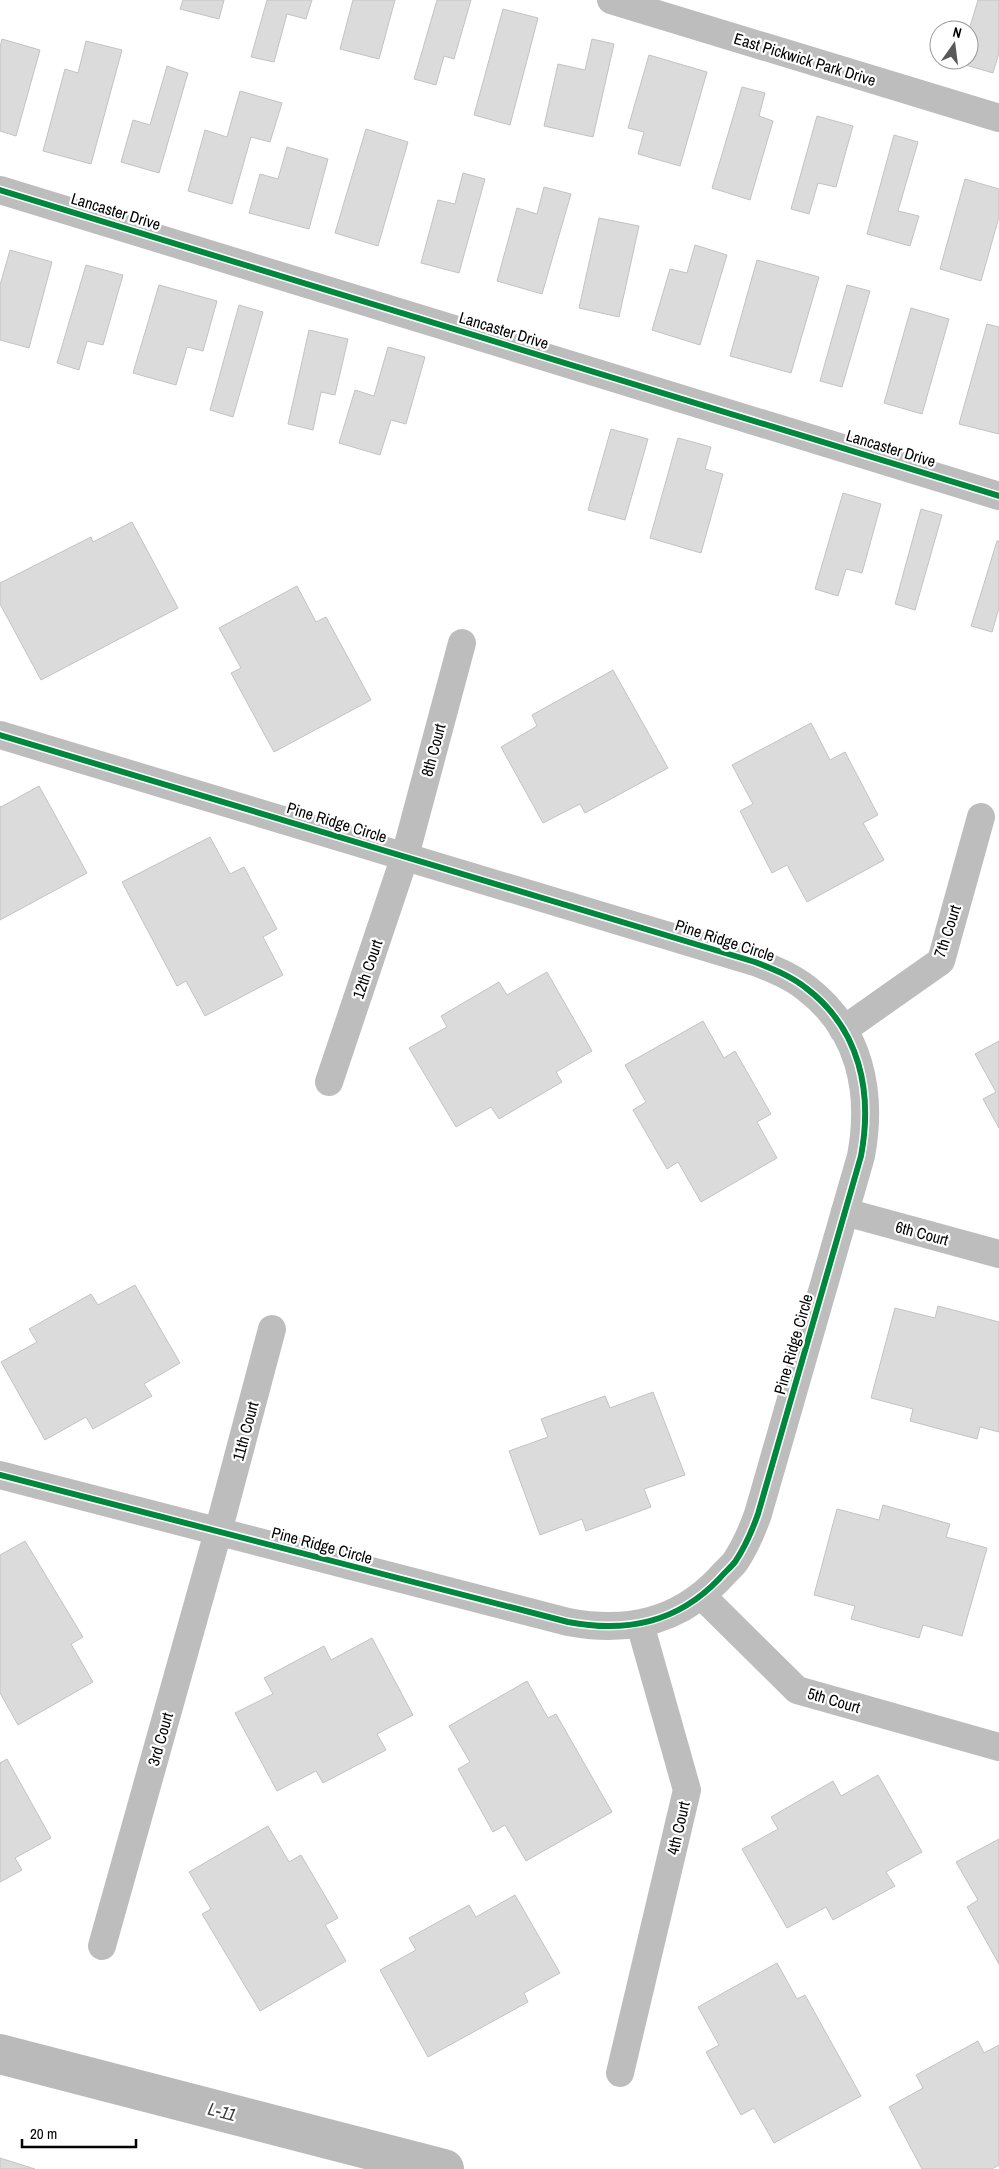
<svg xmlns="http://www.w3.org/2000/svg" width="999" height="2169" font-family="'Archivo Narrow',sans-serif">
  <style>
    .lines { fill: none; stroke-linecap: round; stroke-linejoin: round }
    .canal { stroke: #bababa; stroke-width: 40 }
    .building { fill: #dbdbdb; stroke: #c3c3c3 }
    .street { stroke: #bdbdbd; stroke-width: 28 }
    .cycleway-casing { stroke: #fff; stroke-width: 9 }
    .cycleway { stroke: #00873e; stroke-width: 6 }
    .labels { text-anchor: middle; stroke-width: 4.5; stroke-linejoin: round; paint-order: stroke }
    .street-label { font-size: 16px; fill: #000; stroke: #fff }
    .water-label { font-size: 18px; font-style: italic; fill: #3d3d3d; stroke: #fff }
  </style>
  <rect width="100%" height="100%" fill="#fff"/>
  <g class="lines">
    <path class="canal" d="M0,2054L444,2169"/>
  </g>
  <g class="building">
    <path d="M183,0H224L219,19L180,9Z"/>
    <path d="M267,0H312L306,19L287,14L274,62L251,57Z"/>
    <path d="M353,0H395L379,59L340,49Z"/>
    <path d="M437,0H471L454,59L444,56L436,85L414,79Z"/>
    <path d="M978,0H999V53L993,73L959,63L960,60H969V30Z"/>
    <path d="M503,9L538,18L510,125L474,115Z"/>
    <path d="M2,39L40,50L16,136L0,131V47Z"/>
    <path d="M592,39L614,44L593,137L544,126L558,64L585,70Z"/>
    <path d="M86,41L122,50L91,164L43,151L65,69L78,73Z"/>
    <path d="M649,55L707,72L680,166L638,154L644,132L628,128Z"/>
    <path d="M167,66L188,73L159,173L121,162L133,120L150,125Z"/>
    <path d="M742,87L765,93L759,116L773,121L750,200L712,188Z"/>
    <path d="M240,91L282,103L270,142L251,137L232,204L188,191L205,130L227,137Z"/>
    <path d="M817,116L853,126L836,187L818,183L809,214L791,209Z"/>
    <path d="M366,129L408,142L378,246L335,233Z"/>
    <path d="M894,135L918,142L898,211L919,216L910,246L867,234Z"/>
    <path d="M287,147L328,159L309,229L249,213L260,174L278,179Z"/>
    <path d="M463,173L485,179L459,273L421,263L438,200L455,204Z"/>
    <path d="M965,179L999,189V217L981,281L940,269Z"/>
    <path d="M544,187L571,194L542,294L497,281L517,208L537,214Z"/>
    <path d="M599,218L639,226L619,317L579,308Z"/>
    <path d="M695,245L727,255L700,345L652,330L670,269L687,273Z"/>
    <path d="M10,250L52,262L29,348L0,340V285Z"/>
    <path d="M757,260L819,277L791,373L730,356Z"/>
    <path d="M86,265L123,275L103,345L87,341L79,370L57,363Z"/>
    <path d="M159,285L217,301L203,351L187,347L176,385L133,373Z"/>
    <path d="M847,285L870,291L842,387L820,381Z"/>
    <path d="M239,305L263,312L233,417L210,410Z"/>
    <path d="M911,308L949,319L922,414L884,403Z"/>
    <path d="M987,324L999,327V434L959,424Z"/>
    <path d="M309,330L348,339L335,395L321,392L313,430L288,424Z"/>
    <path d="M388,347L425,357L406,424L391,420L380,455L339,443L355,390L374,396Z"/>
    <path d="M611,429L648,439L625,520L588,510Z"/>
    <path d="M678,438L711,447L705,469L723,474L701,553L650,538Z"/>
    <path d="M843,493L881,504L862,573L846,569L838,596L815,589Z"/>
    <path d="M921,509L942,515L915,610L895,604Z"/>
    <path d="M132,522L178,608L41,680L0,604V583L91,537L93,542Z"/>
    <path d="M997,541H999V608L992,632L971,626Z"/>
    <path d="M297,586L316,622L326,617L371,700L274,752L231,673L241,668L219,628Z"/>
    <path d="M613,670L668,768L585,813L580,804L543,823L501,747L537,726L532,715Z"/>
    <path d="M811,723L830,760L845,752L878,815L863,823L884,860L807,902L787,865L772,873L740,811L753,804L732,765Z"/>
    <path d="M39,786L87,873L0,920V806L1,807Z"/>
    <path d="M210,837L230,874L244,867L277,929L263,937L283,975L205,1016L186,981L177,986L122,882Z"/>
    <path d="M547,972L592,1051L556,1072L562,1082L499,1119L491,1107L456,1127L409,1048L447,1027L441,1016L499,982L507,995Z"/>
    <path d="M703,1021L724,1058L735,1051L771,1114L757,1122L777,1158L701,1202L678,1162L667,1169L633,1110L646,1102L625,1065Z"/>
    <path d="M999,1041V1128L983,1099L996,1092L975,1054Z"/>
    <path d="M135,1285L180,1363L144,1384L152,1396L93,1429L86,1417L45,1440L1,1362L37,1342L29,1329L91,1294L98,1305Z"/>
    <path d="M938,1306L999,1322V1432L980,1427L977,1439L910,1421L913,1409L871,1398L895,1308L935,1318Z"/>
    <path d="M653,1392L685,1475L644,1489L651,1507L586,1531L582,1519L540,1535L509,1451L548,1437L541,1419L605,1396L610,1408Z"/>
    <path d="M883,1505L950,1524L946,1537L987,1548L962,1636L923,1625L919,1638L851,1619L855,1606L814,1595L837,1509L879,1520Z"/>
    <path d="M25,1541L83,1637L71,1644L93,1682L18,1725L0,1693V1555Z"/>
    <path d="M372,1638L413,1715L377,1734L386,1750L323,1783L316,1771L277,1791L235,1713L273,1694L264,1678L324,1646L331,1660Z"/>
    <path d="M527,1681L548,1718L556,1714L612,1812L526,1861L505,1825L493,1832L458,1769L470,1762L449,1726Z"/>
    <path d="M7,1759L51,1838L15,1858L22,1870L0,1882V1763Z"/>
    <path d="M878,1775L922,1852L886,1872L895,1886L833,1920L826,1907L787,1928L742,1849L778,1829L771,1817L833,1781L841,1796Z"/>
    <path d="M268,1826L289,1862L301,1855L338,1918L325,1925L346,1961L260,2011L202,1914L211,1909L189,1872Z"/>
    <path d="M999,1839V1964L967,1907L978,1900L956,1862Z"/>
    <path d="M515,1895L560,1973L524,1993L528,2002L428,2057L380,1970L416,1950L409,1938L469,1905L476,1917Z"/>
    <path d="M777,1963L797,1999L805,1995L861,2096L774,2143L754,2108L741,2115L706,2052L719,2045L698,2007Z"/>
    <path d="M978,2041L984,2053L999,2045V2165L992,2169H922L889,2107L923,2088L916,2075Z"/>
    <path d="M0,2158L35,2169H0Z"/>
  </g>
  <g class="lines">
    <g class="street">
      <path d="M611,0L999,118"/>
      <path d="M0,190L999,496"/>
      <path d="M0,735L755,962C773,969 791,976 806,988C860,1029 873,1092 861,1156L758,1514C752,1531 745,1547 735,1562C730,1568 724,1573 719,1579C677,1623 626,1633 568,1622L0,1475"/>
      <path d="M843,1030L941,961L981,817"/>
      <path d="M329,1082L405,856L462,643"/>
      <path d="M845,1212L999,1254"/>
      <path d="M702,1596L797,1690L999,1747"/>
      <path d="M102,1946L218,1532L272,1329"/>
      <path d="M620,2073L687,1790L640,1624"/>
    </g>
    <defs>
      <g id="cycleway">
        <path d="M0,190L999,496"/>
        <path d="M0,735L755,962C773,969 791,976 806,988C860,1029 873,1092 861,1156L758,1514C752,1531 745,1547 735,1562C730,1568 724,1573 719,1579C677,1623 626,1633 568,1622L0,1475"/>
      </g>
    </defs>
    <use href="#cycleway" class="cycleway-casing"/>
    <use href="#cycleway" class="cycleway"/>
  </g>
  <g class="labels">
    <g class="street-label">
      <text transform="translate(805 59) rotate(17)" y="6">East Pickwick Park Drive</text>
      <text transform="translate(116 211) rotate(17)" y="6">Lancaster Drive</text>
      <text transform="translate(504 330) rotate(17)" y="6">Lancaster Drive</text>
      <text transform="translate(891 448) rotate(17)" y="6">Lancaster Drive</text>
      <text transform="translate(433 750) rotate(-75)" y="6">8th Court</text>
      <text transform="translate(337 822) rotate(17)" y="6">Pine Ridge Circle</text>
      <text transform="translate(947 931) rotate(-72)" y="6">7th Court</text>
      <text transform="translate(725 940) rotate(18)" y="6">Pine Ridge Circle</text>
      <text transform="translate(367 969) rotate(-71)" y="6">12th Court</text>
      <text transform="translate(922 1233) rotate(15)" y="6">6th Court</text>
      <text transform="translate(793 1344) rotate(-74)" y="6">Pine Ridge Circle</text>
      <text transform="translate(245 1431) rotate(-75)" y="6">11th Court</text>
      <text transform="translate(322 1545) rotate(15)" y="6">Pine Ridge Circle</text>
      <text transform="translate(834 1700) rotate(16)" y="6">5th Court</text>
      <text transform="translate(160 1739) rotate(-74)" y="6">3rd Court</text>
      <text transform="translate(678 1828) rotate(-77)" y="6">4th Court</text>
    </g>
    <g class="water-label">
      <text transform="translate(222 2112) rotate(15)" y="6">L-11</text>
    </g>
  </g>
  <g transform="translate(954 45) rotate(14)"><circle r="24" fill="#ffffff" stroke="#999999"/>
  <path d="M0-4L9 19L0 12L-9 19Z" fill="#595959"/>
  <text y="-8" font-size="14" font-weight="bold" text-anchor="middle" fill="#000000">N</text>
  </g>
  <path d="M22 2139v8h114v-8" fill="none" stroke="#000000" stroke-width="2.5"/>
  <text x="30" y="2139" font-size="15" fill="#000000" stroke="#ffffff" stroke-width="4" paint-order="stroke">20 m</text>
</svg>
